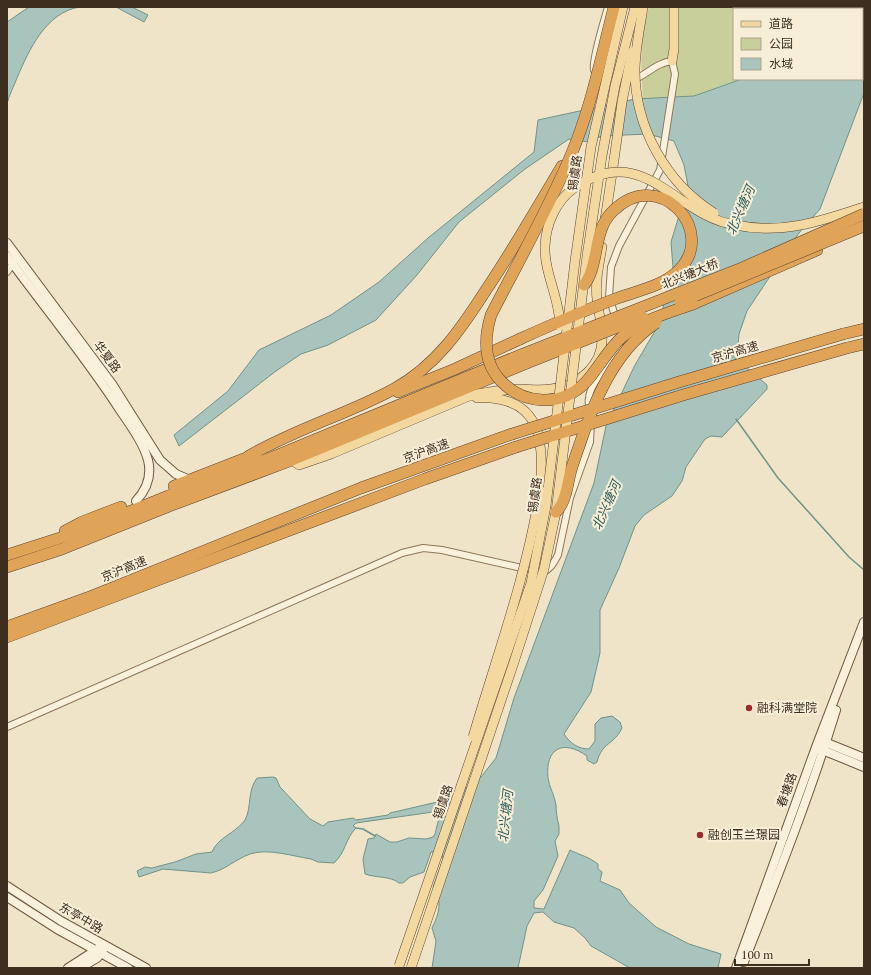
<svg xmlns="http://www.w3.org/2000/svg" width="871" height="975" font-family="'PT Serif','Noto Sans SC',serif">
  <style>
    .green { fill: #c9cf9b }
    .water { fill: #a9c4bc; stroke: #6f938a }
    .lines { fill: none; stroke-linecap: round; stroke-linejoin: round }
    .stream { stroke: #6f938a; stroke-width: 1.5 }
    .street-casing { stroke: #8d765c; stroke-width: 8 }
    .secondary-casing { stroke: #6f573f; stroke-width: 10 }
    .primary-casing { stroke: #5b4430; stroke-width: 10 }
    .highway-casing { stroke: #5b4430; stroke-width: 12 }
    .street { stroke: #faf1dc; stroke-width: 6 }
    .secondary { stroke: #faf1dc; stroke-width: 8 }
    .primary { stroke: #f3d9a0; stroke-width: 9 }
    .highway { stroke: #e0a458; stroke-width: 11 }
    .primary-bridge-casing { stroke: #5b4430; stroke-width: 10; stroke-linecap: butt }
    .highway-bridge-casing { stroke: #5b4430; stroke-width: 12; stroke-linecap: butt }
    .primary-bridge { stroke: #f3d9a0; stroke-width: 9 }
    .highway-bridge { stroke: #e0a458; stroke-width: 11 }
    .poi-dot { fill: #9e2a2b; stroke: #f7eed8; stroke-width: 1.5 }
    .labels { text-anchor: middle; stroke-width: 4; stroke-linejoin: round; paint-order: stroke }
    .street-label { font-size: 12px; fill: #3d2e20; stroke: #f7eed8 }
    .poi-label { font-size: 12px; fill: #3d2e20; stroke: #f7eed8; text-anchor: start }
    .water-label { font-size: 13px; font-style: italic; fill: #2f5d5a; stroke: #f7eed8 }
  </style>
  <rect width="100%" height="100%" fill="#f0e4c8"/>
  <path class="green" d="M649,7H819L817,9H734V79H742L694,96L643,99C641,69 639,37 649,7Z"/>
  <g class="water">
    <path d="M29,7H80C46,12 29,50 17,78C14,86 9,95 7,104V22Z"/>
    <path d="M116,7H132L148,15L144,22Z"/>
    <path d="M819,7H864V93L820,209L799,233L747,311L739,334L738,345L733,356L767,385V389L722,437L711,436L705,439L686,467L682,481L672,496L644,515L635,526L619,568L600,610V653L591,692L564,734C570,743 578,749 589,749L595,741V724L601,718L612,716L620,722L622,728C614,745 602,742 597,762L594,764L587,760V756C563,739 545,748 548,778C549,787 555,796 556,805C556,812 557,818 559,826V834L555,841L558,856L543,890L534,901V908L544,909L570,850C580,855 589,857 598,864V869L602,872L600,881L620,890L629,903L656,927L689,944L721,954L718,968H630L591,946L585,938L574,928L554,922L543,912L534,913L527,926L518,968H432L436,941L432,928C439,914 443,901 433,887L443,859L442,855L435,852H431L424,872L410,877L403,883H399C391,876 376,878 365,874L363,859L368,839L374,838L376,834L390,842H397L409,838L426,839L433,837L435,834L439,818L437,813L433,812L356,823L353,826L356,828C345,839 346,852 334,863L318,862L311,859C292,856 268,848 250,854C236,859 225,870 211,873L163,869L139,877L137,871L145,867L152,868L175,862L196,854L212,852C218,837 236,833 245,820C252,807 247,791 257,778L273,777L276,778L280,787L310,819L323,826L328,822L353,818L356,820L388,815L390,813L450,799L481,777L496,758L514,698L594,483L606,426L635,365L659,324L673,267L671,242L688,186L684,165L674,141L648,134L602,136L588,142L569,139L525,169L459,222L417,275L376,320L328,345L301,354L276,371L179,446L174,435L228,391L259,350L331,315L379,282L428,238L534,152L538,120L635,99L694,96L742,79H862V9H817Z"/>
  </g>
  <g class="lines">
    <g class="stream">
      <path d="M736,419L778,478L849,557L864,570"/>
      <path d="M356,828L363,829L375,836"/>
    </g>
    <defs>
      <g id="street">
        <path d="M608,7C605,18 591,62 594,70C596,75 602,76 607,78C613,81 624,83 631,81C646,76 655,63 672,61L675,74L660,170L619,246L611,267L609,297L616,319"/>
        <path d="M7,272L15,261"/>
        <path d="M590,411C589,407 588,402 589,398C590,380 616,361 621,340"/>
        <path d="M543,572C551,569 554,562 558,555L570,498L590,442L591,422"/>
        <path d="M7,727L402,553L423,548L442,550L526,569"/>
      </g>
      <g id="secondary">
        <path d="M7,243L112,384L160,460L176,474L190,480"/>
        <path d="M7,256C44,307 85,356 120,410C130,425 143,442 148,460C152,476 147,489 136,501"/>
        <path d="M822,741L864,758"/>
        <path d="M820,749L864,767"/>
        <path d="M7,886L61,921L146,968"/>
        <path d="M7,897L57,929L128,968"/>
        <path d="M744,962C777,878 810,795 836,710"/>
        <path d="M68,968L99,948"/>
        <path d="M80,968L97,958L103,950"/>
        <path d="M736,968L816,747L864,622"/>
      </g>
      <g id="primary">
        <path d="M672,61L674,49V7"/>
        <path d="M605,220L614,160"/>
        <path d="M736,225C781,235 822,221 864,207"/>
        <path d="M477,398C541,395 545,440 540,490"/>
        <path d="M292,460L299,465L331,454L469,396C486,392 501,390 518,389C529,389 540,391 551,389C579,386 604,365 602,335C602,323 598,311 597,299C595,282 599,264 602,247"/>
      </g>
      <g id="highway">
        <path d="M693,304L817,250"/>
        <path d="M843,334L864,329"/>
        <path d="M847,348L864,344"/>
        <path d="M398,392L455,369L520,339"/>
        <path d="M249,456C295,429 348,414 394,389C436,366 461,329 486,290C513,250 537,208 562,166"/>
        <path d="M174,486L256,454"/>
        <path d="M65,531L82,522L121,507"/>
        <path d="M7,555L82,531L168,496L273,457L523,354"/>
        <path d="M7,567L62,549L172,505L292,460L527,363"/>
        <path d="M7,627L87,598L361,488L512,434"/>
        <path d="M7,637L425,479L516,447"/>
      </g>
    </defs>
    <use href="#street" class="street-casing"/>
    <use href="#secondary" class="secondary-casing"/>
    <use href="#primary" class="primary-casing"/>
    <use href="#highway" class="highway-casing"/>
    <use href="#street" class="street"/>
    <use href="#secondary" class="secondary"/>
    <use href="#primary" class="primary"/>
    <use href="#highway" class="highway"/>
    <defs>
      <g id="primary-bridge">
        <path d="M643,7C640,28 635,49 635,71C635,127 666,183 714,213"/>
        <path d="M614,160L622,102L632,52"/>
        <path d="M560,326C560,299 544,273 545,246C546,224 556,201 574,188C645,139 675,217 736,225"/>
        <path d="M473,737C497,655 527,575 540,490"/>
        <path d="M399,966L531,583L546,506L575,261L591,147L623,7"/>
        <path d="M411,968L514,662L544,569L556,512L587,256L602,156L615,86L635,7"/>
      </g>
      <g id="highway-bridge">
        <path d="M614,7C601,57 591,108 571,155C548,210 518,262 491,315C484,338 483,362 501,381C524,405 561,407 585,383C598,369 607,351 621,338C641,320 668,313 693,304"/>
        <path d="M680,302L864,226"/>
        <path d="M520,339C551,325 583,311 615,299C636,291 661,287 678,271C719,232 659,165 613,211C592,231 600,264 584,285"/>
        <path d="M523,354L742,268L864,214"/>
        <path d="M527,363L643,317"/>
        <path d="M512,434L679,382L843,334"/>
        <path d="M516,447L683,395L847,348"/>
        <path d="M556,512C567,501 567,483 572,467C589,415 609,354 656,323"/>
      </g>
    </defs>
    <use href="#primary-bridge" class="primary-bridge-casing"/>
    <use href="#highway-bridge" class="highway-bridge-casing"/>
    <use href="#primary-bridge" class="primary-bridge"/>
    <use href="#highway-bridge" class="highway-bridge"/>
  </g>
  <g class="poi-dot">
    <circle cx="749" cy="708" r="4"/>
    <circle cx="700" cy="835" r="4"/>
  </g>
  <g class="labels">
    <g class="street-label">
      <text transform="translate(575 173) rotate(-82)" y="4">锡虞路</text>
      <text transform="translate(690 274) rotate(-22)" y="4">北兴塘大桥</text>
      <text transform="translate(735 352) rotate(-16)" y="4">京沪高速</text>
      <text transform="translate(107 357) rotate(53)" y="4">华夏路</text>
      <text transform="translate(426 451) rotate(-20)" y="4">京沪高速</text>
      <text transform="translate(535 495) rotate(-82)" y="4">锡虞路</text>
      <text transform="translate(124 569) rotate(-22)" y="4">京沪高速</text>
      <text transform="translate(787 790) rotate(-70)" y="4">春塘路</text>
      <text transform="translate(443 802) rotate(-71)" y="4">锡虞路</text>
      <text transform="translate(81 918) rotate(30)" y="4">东亭中路</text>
    </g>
    <g class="poi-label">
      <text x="757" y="712">融科满堂院</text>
      <text x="708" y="839">融创玉兰璟园</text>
    </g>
    <g class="water-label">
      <text transform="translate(740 210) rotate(-66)" y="5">北兴塘河</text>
      <text transform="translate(606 505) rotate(-66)" y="5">北兴塘河</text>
      <text transform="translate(505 816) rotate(-84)" y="5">北兴塘河</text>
    </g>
  </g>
  <rect width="871" height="975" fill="none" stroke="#3d2e20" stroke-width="16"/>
  <rect x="733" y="8" width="130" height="72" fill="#f7eed8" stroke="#ada18e"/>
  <rect x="741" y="21" width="20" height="6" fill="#f3d9a0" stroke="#ada18e"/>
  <text x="769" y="28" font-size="12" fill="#3d2e20">道路</text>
  <rect x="741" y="38" width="20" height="12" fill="#c9cf9b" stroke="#ada18e"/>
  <text x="769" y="48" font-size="12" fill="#3d2e20">公园</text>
  <rect x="741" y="58" width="20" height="12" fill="#a9c4bc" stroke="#ada18e"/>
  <text x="769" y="68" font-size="12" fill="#3d2e20">水域</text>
  <path d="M735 959v6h74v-6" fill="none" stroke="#3d2e20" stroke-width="2"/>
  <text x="741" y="959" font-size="12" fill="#3d2e20" stroke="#f7eed8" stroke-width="3" paint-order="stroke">100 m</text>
</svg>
